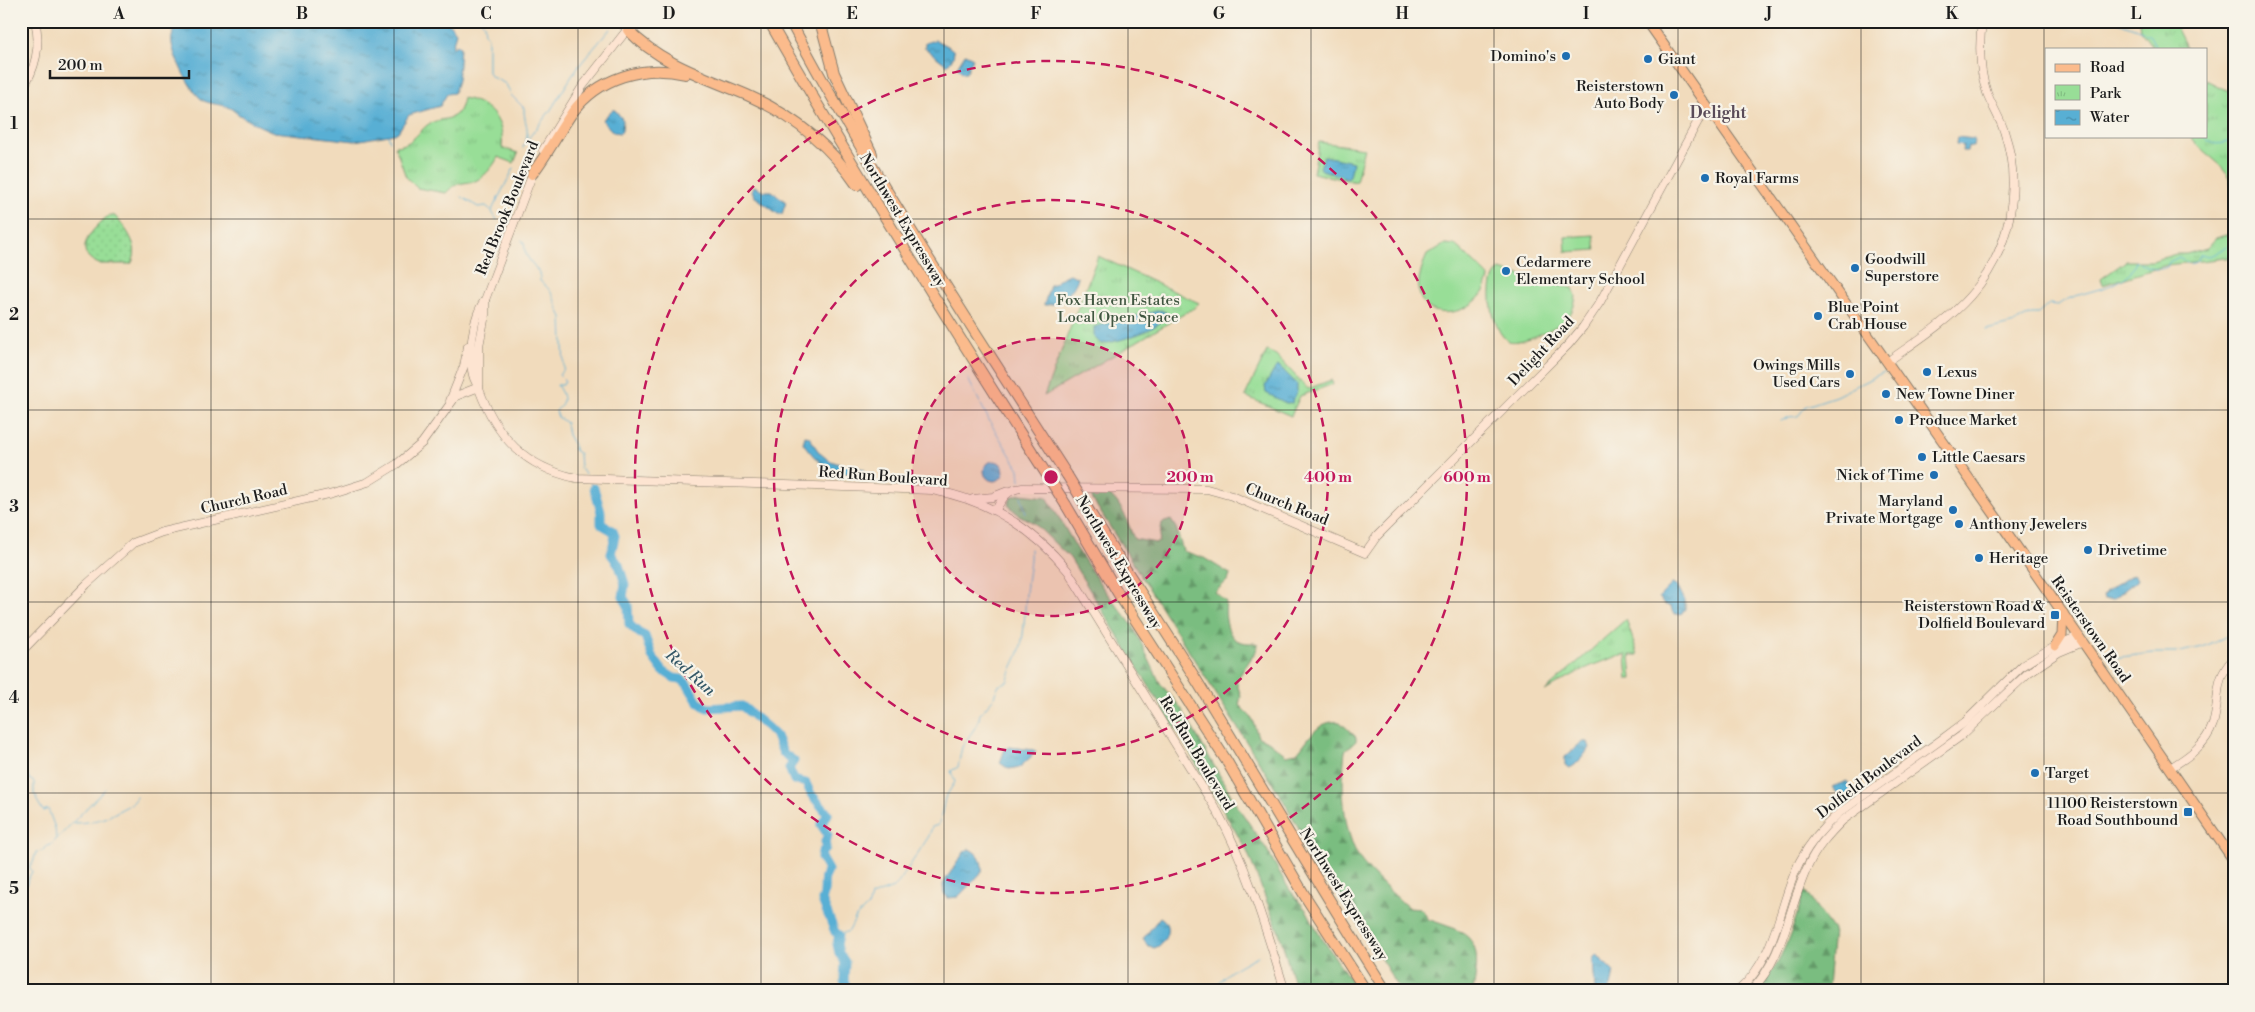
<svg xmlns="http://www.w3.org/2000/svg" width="2255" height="1012" font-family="'Libre Bodoni',serif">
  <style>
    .grass { fill: url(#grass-dots); stroke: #5a7d5a }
    .forest { fill: url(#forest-firs); stroke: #4b6c4e }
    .park { fill: url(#park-tufts); stroke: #5a7d5a }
    .pitch { fill: #98de97; stroke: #5a7d5a }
    .water { fill: url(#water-ripples); stroke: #3a6678 }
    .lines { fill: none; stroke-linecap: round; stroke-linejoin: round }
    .stream { stroke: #58afd4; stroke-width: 1 }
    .river { stroke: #58afd4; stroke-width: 9 }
    .secondary-casing { stroke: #867c6c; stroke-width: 9 }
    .primary-casing { stroke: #867c6c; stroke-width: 11 }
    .highway-casing { stroke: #867c6c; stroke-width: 12 }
    .secondary { stroke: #fde4d1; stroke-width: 8 }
    .primary { stroke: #fbbb8c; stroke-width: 9 }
    .highway { stroke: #fbbb8c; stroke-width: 10 }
    .highway-bridge-casing { stroke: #867c6c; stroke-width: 12; stroke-linecap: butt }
    .highway-bridge { stroke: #fbbb8c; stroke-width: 10 }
    .grid { fill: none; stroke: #1c1c1c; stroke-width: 1; stroke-opacity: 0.55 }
    .ring { fill: none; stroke: #c2185b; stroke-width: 2.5; stroke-dasharray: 9 6 }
    .poi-dot { fill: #1f6fb2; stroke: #f7f3e8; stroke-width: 2 }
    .labels { text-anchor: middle; stroke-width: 4.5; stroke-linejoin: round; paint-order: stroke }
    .poi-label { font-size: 15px; fill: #1c1c1c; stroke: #f7f3e8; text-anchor: start }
    .street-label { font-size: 15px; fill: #1c1c1c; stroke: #f7f3e8 }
    .park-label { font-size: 15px; fill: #415641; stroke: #f7f3e8 }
    .neighbourhood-label { font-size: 16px; font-weight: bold; fill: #594b58; stroke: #f7f3e8 }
    .water-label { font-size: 16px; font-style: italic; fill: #345766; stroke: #f7f3e8 }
    .centre { fill: #c2185b; stroke: #f7f3e8; stroke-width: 2.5 }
    .ring-label { font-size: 15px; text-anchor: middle; font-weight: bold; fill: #c2185b; stroke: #f7f3e8; stroke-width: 4.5; stroke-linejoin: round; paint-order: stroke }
    .neatline { fill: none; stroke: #1c1c1c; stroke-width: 2 }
    .grid-label { font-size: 16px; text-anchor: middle; font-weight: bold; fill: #1c1c1c }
  </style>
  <defs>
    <pattern id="grass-dots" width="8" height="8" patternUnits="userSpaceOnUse" patternTransform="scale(1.25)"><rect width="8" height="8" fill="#98de97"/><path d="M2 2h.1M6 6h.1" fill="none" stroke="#82be82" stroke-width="1.8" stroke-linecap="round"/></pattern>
    <pattern id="forest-firs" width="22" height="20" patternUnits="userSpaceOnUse" patternTransform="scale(1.25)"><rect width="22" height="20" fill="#7abd80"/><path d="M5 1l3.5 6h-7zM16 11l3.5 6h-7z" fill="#639968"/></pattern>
    <pattern id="park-tufts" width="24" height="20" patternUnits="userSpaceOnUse" patternTransform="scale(1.25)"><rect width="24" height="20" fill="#98de97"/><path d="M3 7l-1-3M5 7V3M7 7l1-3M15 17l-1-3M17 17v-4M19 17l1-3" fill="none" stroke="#82be82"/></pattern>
    <pattern id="water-ripples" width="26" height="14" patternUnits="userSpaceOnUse" patternTransform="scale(1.25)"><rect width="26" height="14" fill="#58afd4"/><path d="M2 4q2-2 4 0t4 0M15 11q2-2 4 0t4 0" fill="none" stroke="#488eab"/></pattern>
  </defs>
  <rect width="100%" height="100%" fill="#f7f3e8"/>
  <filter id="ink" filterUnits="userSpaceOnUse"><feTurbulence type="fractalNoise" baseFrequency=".02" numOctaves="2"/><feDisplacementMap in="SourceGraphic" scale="10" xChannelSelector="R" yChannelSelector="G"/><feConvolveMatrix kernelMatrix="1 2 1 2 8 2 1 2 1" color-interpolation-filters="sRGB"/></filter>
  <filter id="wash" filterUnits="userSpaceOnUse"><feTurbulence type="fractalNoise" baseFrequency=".0096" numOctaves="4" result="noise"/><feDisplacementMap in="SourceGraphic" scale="20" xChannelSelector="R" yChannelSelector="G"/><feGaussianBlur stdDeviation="1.12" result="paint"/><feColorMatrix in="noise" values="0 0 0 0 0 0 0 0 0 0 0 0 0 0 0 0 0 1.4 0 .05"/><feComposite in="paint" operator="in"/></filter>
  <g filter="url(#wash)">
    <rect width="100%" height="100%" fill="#f1dbbc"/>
    <path class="grass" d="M109,215L115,216C125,228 142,247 131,264H99C69,251 94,228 109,215Z"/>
    <g class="forest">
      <path d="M1100,492C1119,492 1128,524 1134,539L1156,543L1159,542L1162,523L1171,520L1176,528L1183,551L1204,558L1230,574L1228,580L1215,592L1226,602C1224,616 1226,639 1242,642C1248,644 1253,642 1258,644L1256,651L1236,681L1241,696L1239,705L1252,718L1258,737L1268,741L1286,755L1297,753C1309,739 1318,719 1340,722L1356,737V741L1345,751C1341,784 1342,831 1360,859C1367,870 1399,900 1409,908L1421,909L1425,913L1427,919C1473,934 1483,938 1473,991H1401L1301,832L1282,798L1091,497Z"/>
      <path d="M1020,494L1047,497L1077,549L1103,588L1133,626L1160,683L1181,708L1236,804L1267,850L1289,889L1307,911L1319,934L1358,991H1296L1280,935L1247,851L1181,738L1070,558L1034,523L1019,515L1008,505L1011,497Z"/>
      <path d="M1804,890L1833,930L1828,986L1784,991H1758C1783,960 1794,928 1804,890Z"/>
    </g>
    <g class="park">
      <path d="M2139,21H2173L2187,49H2154L2140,30Z"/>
      <path d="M2206,80L2234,94V202L2231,198C2236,164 2205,160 2191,136H2206Z"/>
      <path d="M463,98C490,103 505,121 502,148L518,153L514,163L498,157C494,166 482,180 472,182C460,183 454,184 446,193L417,188L406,177L395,146C410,146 416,135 426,126C441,114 458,127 463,98Z"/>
      <path d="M1319,142L1364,148L1356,182L1313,173Z"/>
      <path d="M2234,229V257L2167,265L2103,285L2101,279L2126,261H2152L2176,254H2186L2207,248L2216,238L2226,235H2230Z"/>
      <path d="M1098,256L1199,303L1194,308L1044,396Z"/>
      <path d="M1267,351L1276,355L1308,389L1331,380L1333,384L1300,396L1291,416L1245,396Z"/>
      <path d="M1626,619L1638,655H1630L1632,679H1628L1626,655C1595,661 1572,675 1545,691Z"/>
    </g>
    <g class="pitch">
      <path d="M1594,235L1596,250L1566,252L1565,237Z"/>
      <path d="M1445,244L1455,245L1486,273L1489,277C1483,323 1391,333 1427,255Z"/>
      <path d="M1500,270L1573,288L1576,296C1575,303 1573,311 1568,317C1560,327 1521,345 1509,341C1492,335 1483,278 1500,270Z"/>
    </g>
    <g class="water">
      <path d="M175,21H447L456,32L452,48L457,45L460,47L458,80L454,93L447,94L440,106L409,115L398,132L394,134L355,141L274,132C264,129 241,117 234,111C227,104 213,105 204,101C192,94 174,58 172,44C170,36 176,30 175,21Z"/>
      <path d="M935,40L948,46L954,51L953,58L947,65L925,48V43Z"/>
      <path d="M965,54L973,58L966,73H963L957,67Z"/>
      <path d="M612,110H615L623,120L622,130L620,133L613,132L602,120Z"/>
      <path d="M1957,137L1974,139L1973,147L1968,146L1967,151H1962L1963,145L1956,144Z"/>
      <path d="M1324,156L1353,162L1350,176L1347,178L1322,170L1320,168Z"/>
      <path d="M754,186L764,191H772L786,202L782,214H778L754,196L752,190Z"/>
      <path d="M1070,274L1078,278C1073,292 1060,306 1044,305L1050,285C1058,283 1062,275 1070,274Z"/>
      <path d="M1161,310L1167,313C1163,330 1116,342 1101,344L1094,337V327Z"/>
      <path d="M1279,366L1297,384V392L1292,403L1288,404L1266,393L1265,386L1276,367Z"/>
      <path d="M805,436L810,437C823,465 837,463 864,469L865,472C834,477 821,467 803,443Z"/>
      <circle cx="994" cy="471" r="10"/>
      <path d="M2133,574L2137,579L2136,581L2113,599H2104L2103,596L2107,591Z"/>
      <path d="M1672,584L1677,585L1685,601V609L1680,615L1673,613L1671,607L1664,604L1659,597Z"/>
      <path d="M1582,742H1588L1590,748C1584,754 1577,766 1569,768L1565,765V757Z"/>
      <path d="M1010,747L1034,750L1036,752L1020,767L1009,769L1000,763L1005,749Z"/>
      <path d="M1847,781L1852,790L1849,794L1840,796L1832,787Z"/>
      <path d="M969,849C979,853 983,862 982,872L958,897L948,898L944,894L943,885L946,879L965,851Z"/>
      <path d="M1160,917C1175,926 1164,946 1154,948L1147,945L1143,939Z"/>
      <path d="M1596,954L1614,972L1611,987L1607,991L1595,990L1593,959Z"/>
    </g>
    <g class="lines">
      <g class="stream">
        <path d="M481,21L484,24L485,33L488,37V72L492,77L506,84L511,95L524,108C524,127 532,127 523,148"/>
        <path d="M2116,21L2142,31L2150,36L2157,49"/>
        <path d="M388,135L390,141"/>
        <path d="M2203,136C2211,145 2217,145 2228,142L2234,147"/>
        <path d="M527,140L550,111L577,68L610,29"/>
        <path d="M462,197L478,207L486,206L491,210"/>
        <path d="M497,220L492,212L493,208L514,168"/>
        <path d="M522,240C526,245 524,246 525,251C528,263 541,268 540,281C556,293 553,301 562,317L564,369L559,375L565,381L563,385H557C564,396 566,401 556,411L558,417L566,423L568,435L574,445V450L579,453L580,468L585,474"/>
        <path d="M1986,330L2015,323L2031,314H2038L2049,304L2058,305C2079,288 2128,292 2136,261C2147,265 2153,273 2167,267L2169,262L2179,257L2190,264L2196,262L2201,254L2208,256L2214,254L2234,242"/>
        <path d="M968,379L991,424L1019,469L1020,480"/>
        <path d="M1781,421L1789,417L1798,416L1806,406L1836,396L1884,372"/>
        <path d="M590,482L594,488"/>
        <path d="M1021,496L1026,513"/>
        <path d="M2113,658L2153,653H2175L2203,647L2234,633"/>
        <path d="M21,766L26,771L29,779L34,782V795L37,796L36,799L43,811L48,809L55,828L56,839"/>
        <path d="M71,823C90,823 104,820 120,810C127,806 134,804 137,797"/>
        <path d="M21,896C27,888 26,880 32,872L29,866L33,863L36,852L43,851L45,847L51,845L105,789"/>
        <path d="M21,900L24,905L21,910"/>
        <path d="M839,935L849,931L856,917L869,905L871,896L893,888L899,882L929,836L932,827L938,825L940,821L945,798L955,782L951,771L958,767L962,747L978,723L980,714L993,699L998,686L1008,681C1010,669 1017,661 1020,649C1026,628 1024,606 1027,584C1028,572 1031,562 1030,549"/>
        <path d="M1178,991H1189"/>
        <path d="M1212,991C1223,973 1240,965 1258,956"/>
        <path d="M2223,991L2234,987"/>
      </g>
      <path class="river" d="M594,488L601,512V524L613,531L615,536L611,554L619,565L625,584L623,597L628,605L629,624L639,633L645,636L652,656L663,671L674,678L681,679L687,684L698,702L707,708L742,706L768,728L776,736L783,753L794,761L789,768L794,780L806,783L811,794L828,814L821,825L828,835L825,841L826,848L822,852L821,858L828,870C821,879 827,891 822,900L835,932L839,935L837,944L839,953L845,962L844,981L849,991"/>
    </g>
  </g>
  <g filter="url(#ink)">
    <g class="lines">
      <defs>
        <g id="secondary">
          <path d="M619,21L628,30"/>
          <path d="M628,30L646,21"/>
          <path d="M21,90C36,70 41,45 35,21"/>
          <path d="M543,150L582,87L634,21"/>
          <path d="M534,170L485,300C476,312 474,327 472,340C471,351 470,364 473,375C474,380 477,384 479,389C497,438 525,467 576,478L932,490C988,500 1033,528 1068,571L1217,811C1248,867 1266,930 1285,991"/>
          <path d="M1887,362C1915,342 1947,322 1970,296C2010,252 2023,187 2004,131C2000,118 1992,106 1987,93C1979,70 1979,45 1982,21"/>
          <path d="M479,385V346L485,315V300"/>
          <path d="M450,401L464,366L468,346"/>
          <path d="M973,499L993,497L1008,491"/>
          <path d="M996,510C1002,498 1008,489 1022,488L1207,489L1232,496L1365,553L1377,536L1568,345L1583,327L1600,302L1698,121L1708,109"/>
          <path d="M21,652L87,584L133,543L162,532L333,493L368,482L397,464L422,443L456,396L479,387"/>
          <path d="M2170,768C2188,757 2206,745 2213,724C2221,698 2212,681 2234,658"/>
          <path d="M1738,991C1778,956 1778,905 1800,861C1810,842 1823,827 1839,813L1945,737L1965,722L2023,665L2055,646L2079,636"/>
          <path d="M1751,991C1785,956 1788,908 1808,866C1816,848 1829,834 1843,820L1961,736L2028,673L2059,652L2083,642"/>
        </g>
        <g id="primary">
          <path d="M1647,21L1999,521L2234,861"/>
          <path d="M2055,646L2062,635L2063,613"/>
        </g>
        <g id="highway">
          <path d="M769,21C857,175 951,326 1047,475"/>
          <path d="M790,21C873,177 971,326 1067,475"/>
          <path d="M820,21L834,73L872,154"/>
          <path d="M628,30C661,64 705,77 747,95C792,115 829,144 857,185"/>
          <path d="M532,174C547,155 558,133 572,113C598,78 643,64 685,74"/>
          <path d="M1084,503C1119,560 1156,616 1192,673C1257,779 1319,886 1386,991"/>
          <path d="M1066,505L1118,593L1226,760L1305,896L1366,991"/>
        </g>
      </defs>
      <use href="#secondary" class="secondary-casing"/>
      <use href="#primary" class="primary-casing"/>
      <use href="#highway" class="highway-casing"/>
      <use href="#secondary" class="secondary"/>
      <use href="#primary" class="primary"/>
      <use href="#highway" class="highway"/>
      <defs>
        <g id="highway-bridge">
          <path d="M1047,475L1066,505"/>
          <path d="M1067,475L1084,503"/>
        </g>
      </defs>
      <use href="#highway-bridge" class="highway-bridge-casing"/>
      <use href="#highway-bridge" class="highway-bridge"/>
    </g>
  </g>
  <path class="grid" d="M211,21V991M394,21V991M578,21V991M761,21V991M944,21V991M1128,21V991M1311,21V991M1494,21V991M1678,21V991M1861,21V991M2044,21V991M21,219H2234M21,410H2234M21,602H2234M21,793H2234"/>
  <circle cx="1051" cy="477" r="139" fill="#c2185b" fill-opacity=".12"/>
  <g class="ring">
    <circle cx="1051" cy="477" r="139"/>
    <circle cx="1051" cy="477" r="277"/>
    <circle cx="1051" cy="477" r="416"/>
  </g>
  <g class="poi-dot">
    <circle cx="1566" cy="56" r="5"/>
    <circle cx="1648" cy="59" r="5"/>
    <circle cx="1674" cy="95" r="5"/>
    <circle cx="1705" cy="178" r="5"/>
    <circle cx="1855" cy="268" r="5"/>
    <circle cx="1506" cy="271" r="5"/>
    <circle cx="1818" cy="316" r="5"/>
    <circle cx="1927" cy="372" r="5"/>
    <circle cx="1850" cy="374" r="5"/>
    <circle cx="1886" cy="394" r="5"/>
    <circle cx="1899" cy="420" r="5"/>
    <circle cx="1922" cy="457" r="5"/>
    <circle cx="1934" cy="475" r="5"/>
    <circle cx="1953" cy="510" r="5"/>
    <circle cx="1959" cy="524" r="5"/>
    <circle cx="2088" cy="550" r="5"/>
    <circle cx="1979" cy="558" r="5"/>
    <rect x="2050" y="610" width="10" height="10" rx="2.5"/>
    <circle cx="2035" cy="773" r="5"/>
    <rect x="2183" y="807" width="10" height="10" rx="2.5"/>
  </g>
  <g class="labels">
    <g class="poi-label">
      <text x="1556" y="61" text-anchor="end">Domino's</text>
      <text x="1658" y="64">Giant</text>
      <text x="1664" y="91" text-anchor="end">Reisterstown<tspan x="1664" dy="17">Auto Body</tspan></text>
      <text x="1715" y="183">Royal Farms</text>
      <text x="1865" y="264">Goodwill<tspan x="1865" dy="17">Superstore</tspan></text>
      <text x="1516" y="267">Cedarmere<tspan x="1516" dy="17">Elementary School</tspan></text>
      <text x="1828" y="312">Blue Point<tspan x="1828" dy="17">Crab House</tspan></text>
      <text x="1840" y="370" text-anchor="end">Owings Mills<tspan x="1840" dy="17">Used Cars</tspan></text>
      <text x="1937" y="377">Lexus</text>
      <text x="1896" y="399">New Towne Diner</text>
      <text x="1909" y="425">Produce Market</text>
      <text x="1932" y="462">Little Caesars</text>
      <text x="1924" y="480" text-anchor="end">Nick of Time</text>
      <text x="1943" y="506" text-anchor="end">Maryland<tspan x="1943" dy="17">Private Mortgage</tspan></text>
      <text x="1969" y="529">Anthony Jewelers</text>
      <text x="2098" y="555">Drivetime</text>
      <text x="1989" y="563">Heritage</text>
      <text x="2045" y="611" text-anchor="end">Reisterstown Road &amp;<tspan x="2045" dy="17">Dolfield Boulevard</tspan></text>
      <text x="2045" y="778">Target</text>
      <text x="2178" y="808" text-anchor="end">11100 Reisterstown<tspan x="2178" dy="17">Road Southbound</tspan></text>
    </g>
    <g class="street-label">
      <text transform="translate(507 208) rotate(-68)" y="5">Red Brook Boulevard</text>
      <text transform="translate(903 220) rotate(59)" y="5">Northwest Expressway</text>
      <text transform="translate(1541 351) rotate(-47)" y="5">Delight Road</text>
      <text transform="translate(883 476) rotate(4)" y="5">Red Run Boulevard</text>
      <text transform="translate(244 499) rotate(-13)" y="5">Church Road</text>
      <text transform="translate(1287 504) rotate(22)" y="5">Church Road</text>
      <text transform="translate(1119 562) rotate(59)" y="5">Northwest Expressway</text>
      <text transform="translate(2091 629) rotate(55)" y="5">Reisterstown Road</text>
      <text transform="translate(1197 753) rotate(59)" y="5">Red Run Boulevard</text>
      <text transform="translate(1869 777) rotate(-37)" y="5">Dolfield Boulevard</text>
      <text transform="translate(1344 894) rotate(58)" y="5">Northwest Expressway</text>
    </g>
    <g class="park-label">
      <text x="1118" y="305">Fox Haven Estates<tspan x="1118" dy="17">Local Open Space</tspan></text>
    </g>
    <g class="neighbourhood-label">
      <text x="1718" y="118">Delight</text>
    </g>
    <g class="water-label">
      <text transform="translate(691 672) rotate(42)" y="6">Red Run</text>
    </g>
  </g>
  <circle cx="1051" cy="477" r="8" class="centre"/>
  <g class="ring-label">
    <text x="1190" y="482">200 m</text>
    <text x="1328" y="482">400 m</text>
    <text x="1467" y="482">600 m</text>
  </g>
  <rect width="2255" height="1012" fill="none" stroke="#f7f3e8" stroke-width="55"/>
  <rect x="2045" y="48" width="162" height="90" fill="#f7f3e8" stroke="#9f9d96"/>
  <rect x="2055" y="64" width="25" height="8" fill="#fbbb8c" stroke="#9f9d96"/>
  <text x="2090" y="72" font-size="15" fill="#1c1c1c">Road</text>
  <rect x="2055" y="85" width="25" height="15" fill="url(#park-tufts)" stroke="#9f9d96"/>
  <text x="2090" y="98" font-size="15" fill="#1c1c1c">Park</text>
  <rect x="2055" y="110" width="25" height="15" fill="url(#water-ripples)" stroke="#9f9d96"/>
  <text x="2090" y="122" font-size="15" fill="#1c1c1c">Water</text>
  <path d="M50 70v8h139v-8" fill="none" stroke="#1c1c1c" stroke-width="2.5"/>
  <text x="58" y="70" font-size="15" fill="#1c1c1c" stroke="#f7f3e8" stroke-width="4" paint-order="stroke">200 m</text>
  <rect x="28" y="28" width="2200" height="956" class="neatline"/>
  <g class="grid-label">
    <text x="119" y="19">A</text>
    <text x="302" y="19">B</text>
    <text x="486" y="19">C</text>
    <text x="669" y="19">D</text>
    <text x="852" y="19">E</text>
    <text x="1036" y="19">F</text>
    <text x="1219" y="19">G</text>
    <text x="1402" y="19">H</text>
    <text x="1586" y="19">I</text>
    <text x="1769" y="19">J</text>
    <text x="1952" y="19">K</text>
    <text x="2136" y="19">L</text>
    <text x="14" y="129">1</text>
    <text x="14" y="320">2</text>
    <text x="14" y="512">3</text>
    <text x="14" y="703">4</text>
    <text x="14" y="894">5</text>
  </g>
</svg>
